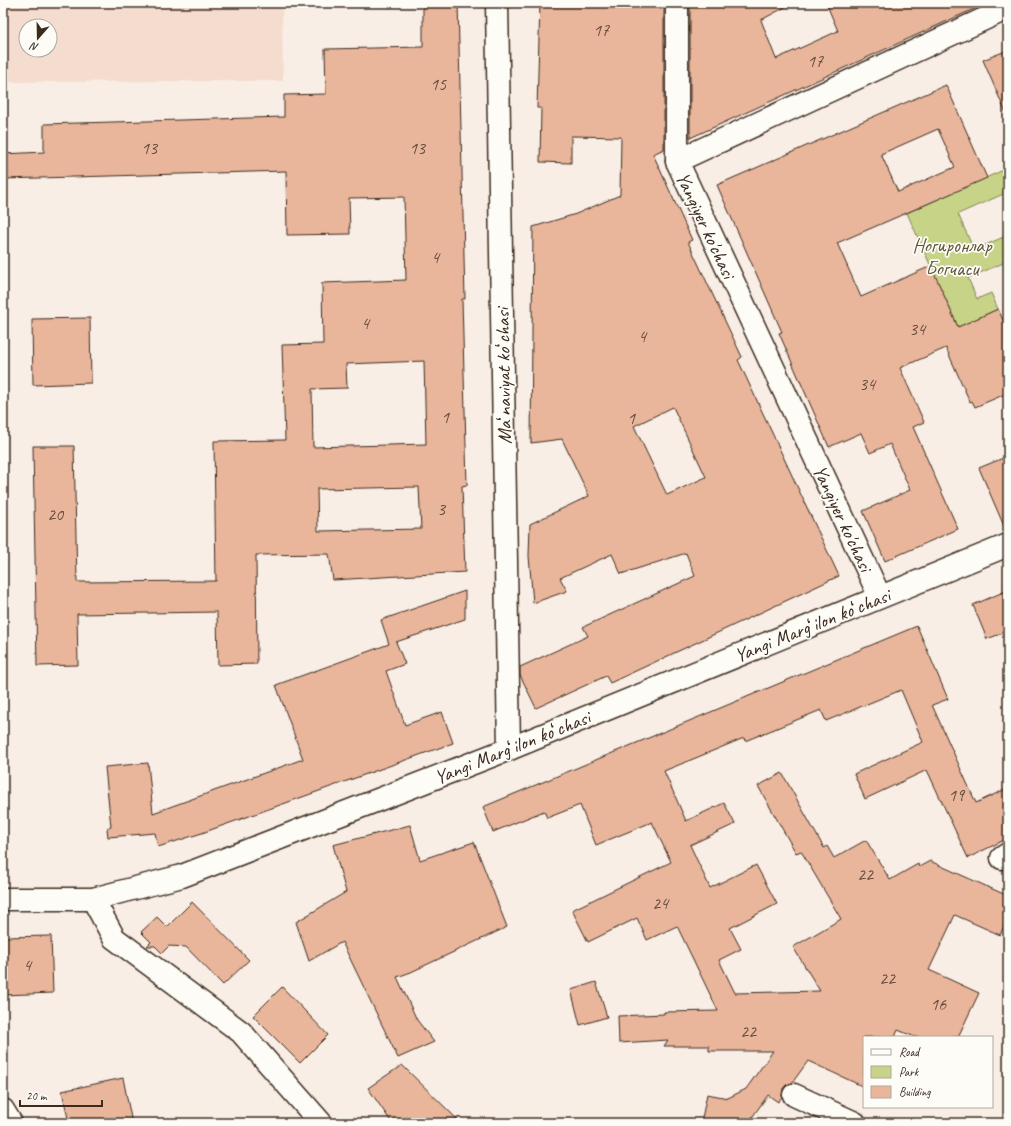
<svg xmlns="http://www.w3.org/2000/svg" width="1011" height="1126" font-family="Caveat,sans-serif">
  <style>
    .built { fill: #f4ddcf; fill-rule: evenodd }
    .green { fill: #c7d487; stroke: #817f52 }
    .building { fill: #e9b69c; stroke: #3b2a1e; fill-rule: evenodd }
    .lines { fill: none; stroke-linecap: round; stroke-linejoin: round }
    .street-casing { stroke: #3b2a1e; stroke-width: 25 }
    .secondary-casing { stroke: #3b2a1e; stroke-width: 25 }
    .street { stroke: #fdfcf7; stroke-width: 22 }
    .secondary { stroke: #fdfcf7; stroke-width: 22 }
    .labels { text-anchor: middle; stroke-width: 3.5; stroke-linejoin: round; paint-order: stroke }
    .number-label { font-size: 18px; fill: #664d3e }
    .street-label { font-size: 20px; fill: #3b2a1e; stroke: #fdfcf7 }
    .park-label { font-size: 20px; fill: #5e5438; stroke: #fdfcf7 }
  </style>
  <rect width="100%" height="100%" fill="#f9eee5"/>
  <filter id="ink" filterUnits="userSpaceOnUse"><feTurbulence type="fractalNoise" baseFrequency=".025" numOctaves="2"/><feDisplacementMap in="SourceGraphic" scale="8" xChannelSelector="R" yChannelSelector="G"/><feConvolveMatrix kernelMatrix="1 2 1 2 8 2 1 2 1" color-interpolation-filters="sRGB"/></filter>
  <g filter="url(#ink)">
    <path class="built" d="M3,3H282L283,81L3,82ZM26,26H50V50H26Z"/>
    <path class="green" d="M1008,168V192L958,214L974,250L1008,235V261L968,278L977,299L991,293L998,309L958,327L907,213Z"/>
    <g class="building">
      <path d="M423,3H458L465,299H462L467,485L462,486L465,572L333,580L329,554L256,555L257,664L218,665L217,612L77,614L78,665L37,666L33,446H74L77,582L216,581L214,441L285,440L282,345L323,344L322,283L406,280L404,197L349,198L350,234L287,235L286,171L3,179V154L44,152V124L284,117V95L326,94L325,49L423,47ZM424,361L426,444L313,447L312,389L347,388L346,364ZM419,487L421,529L318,531L317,489Z"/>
      <path d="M540,3H664V149L653,154L692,240L688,242L742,357L738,360L839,576L610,683L606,676L536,708L520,675V667L588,636L583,627L695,576L686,553L621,574L612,554L560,578L567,591L533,603L529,556L530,524L589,496L562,439L531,443L533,227L576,214L620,195L621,137L571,136V163L540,162L541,108H537ZM673,407L706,477L667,495L634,426Z"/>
      <path d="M690,3H793L761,20L776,59L838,31L826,3H987L690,138Z"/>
      <path d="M1008,50V118L983,60Z"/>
      <path d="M946,85L987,178L837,243L861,297L931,266L958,327L998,309L1008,331V393L975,407L972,401L970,402L946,348L900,368L924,422L913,427L958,529L885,561L863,511L910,490L890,444L870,453L861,433L829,447L779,333L782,332L717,185ZM938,129L955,167L898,192L881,154Z"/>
      <path d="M90,318L91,383L33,385L32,319Z"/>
      <path d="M1008,456V533H1007L979,468Z"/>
      <path d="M1008,590V631L987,639L973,605Z"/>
      <path d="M465,591V619L396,642L405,664L386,671L405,725L442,712L453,743L202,833L158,847L155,833L108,837L107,829L111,827L105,767L148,763L153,813L303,759L276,685L389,644L381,620Z"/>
      <path d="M917,626L948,699L932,705L976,803L1008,788V838L968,858L927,770L865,799L854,774L923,742L901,690L826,721L821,710L745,741L744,738L664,771L686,821L724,803L735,824L690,845L710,888L756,865L777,904L730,928L741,949L719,960L735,993L820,991L793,947L841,919L801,851L796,853L758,786L782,773L824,848L827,846L834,858L866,840L890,880L918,864L919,867L930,861L1008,896V917L1000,935L955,915L929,970L979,993L958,1037H915L898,1030L895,1037H864V1087L808,1061L792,1083L786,1085L783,1089L782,1097L778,1102L768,1095L748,1123H701L707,1094L728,1098L746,1089L773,1051H709V1046H664L668,1040L619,1043L618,1016L664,1014V1012L718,1011L677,926L647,940L637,918L588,942L572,910L671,862L652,822L596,845L580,805L547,818L544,811L493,832L483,807Z"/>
      <path d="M410,825L420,860L474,842L507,927L411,972L397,977L417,1020L434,1042L398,1058L342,942L309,961L296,922L346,892L333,845Z"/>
      <path d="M192,902L249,960L223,985L186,947L169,946L162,953L155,946H147L151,942L141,932L157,917L167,927Z"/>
      <path d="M51,936L53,993L3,995V937Z"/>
      <path d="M596,982L607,1017L580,1025L571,990Z"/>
      <path d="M282,987L328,1035L300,1063L253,1016Z"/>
      <path d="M402,1065L461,1123H392L368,1088Z"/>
      <path d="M123,1078L132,1123H69L62,1091Z"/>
    </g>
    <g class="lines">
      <defs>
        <g id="street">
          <path d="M497,3L509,749"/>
          <path d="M677,161V3"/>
          <path d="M880,597L677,161L1008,8"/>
          <path d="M1002,858L1008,854"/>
          <path d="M93,899L114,938L241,1032L321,1123"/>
          <path d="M794,1095L855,1123"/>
          <path d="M3,1110L11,1123"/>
        </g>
        <path id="secondary" d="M3,899H93L182,876L509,749L1008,545"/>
      </defs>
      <use href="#street" class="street-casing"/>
      <use href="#secondary" class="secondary-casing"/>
      <use href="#street" class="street"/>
      <use href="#secondary" class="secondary"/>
    </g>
  </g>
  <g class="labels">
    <g class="number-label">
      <text x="601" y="36">17</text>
      <text x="815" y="67">17</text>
      <text x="438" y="90">15</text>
      <text x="149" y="154">13</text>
      <text x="417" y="154">13</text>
      <text x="435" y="263">4</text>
      <text x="365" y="329">4</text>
      <text x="917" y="335">34</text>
      <text x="642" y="342">4</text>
      <text x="867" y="390">34</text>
      <text x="445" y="423">1</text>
      <text x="631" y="424">1</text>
      <text x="441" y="515">3</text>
      <text x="55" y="520">20</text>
      <text x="956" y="801">19</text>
      <text x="865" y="880">22</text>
      <text x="660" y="909">24</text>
      <text x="27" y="971">4</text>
      <text x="887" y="984">22</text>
      <text x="938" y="1010">16</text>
      <text x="748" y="1037">22</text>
    </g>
    <g class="street-label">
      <text transform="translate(706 225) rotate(65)" y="7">Yangiyer ko'chasi</text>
      <text transform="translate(503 376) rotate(-91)" y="7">Maʻnaviyat koʻchasi</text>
      <text transform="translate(843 518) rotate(65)" y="7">Yangiyer ko'chasi</text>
      <text transform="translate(812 625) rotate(-22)" y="7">Yangi Margʻilon koʻchasi</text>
      <text transform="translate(512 747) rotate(-22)" y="7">Yangi Margʻilon koʻchasi</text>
    </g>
    <g class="park-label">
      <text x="952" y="252">Ногиронлар<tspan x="952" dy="23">Богчаси</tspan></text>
    </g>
  </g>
  <rect width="1011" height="1126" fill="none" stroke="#fdfcf7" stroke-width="16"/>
  <rect x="8" y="8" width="995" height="1110" fill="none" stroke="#3b2a1e" stroke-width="1.5" filter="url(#ink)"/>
  <rect x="863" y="1036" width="130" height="72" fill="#fdfcf7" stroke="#afa8a0"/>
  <rect x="871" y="1049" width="20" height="6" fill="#fdfcf7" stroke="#afa8a0"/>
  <text x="899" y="1056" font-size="12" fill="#3b2a1e">Road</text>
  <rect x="871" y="1066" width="20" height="12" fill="#c7d487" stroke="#afa8a0"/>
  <text x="899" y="1076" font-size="12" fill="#3b2a1e">Park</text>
  <rect x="871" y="1086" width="20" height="12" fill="#e9b69c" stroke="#afa8a0"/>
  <text x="899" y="1096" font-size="12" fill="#3b2a1e">Building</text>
  <g transform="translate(38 38) rotate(200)"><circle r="19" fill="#fdfcf7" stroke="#afa8a0"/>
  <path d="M0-3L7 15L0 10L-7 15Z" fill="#3b2a1e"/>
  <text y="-6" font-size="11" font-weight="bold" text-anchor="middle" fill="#3b2a1e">N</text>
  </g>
  <path d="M20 1100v6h82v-6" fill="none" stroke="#3b2a1e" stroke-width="2"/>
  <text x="26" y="1100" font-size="12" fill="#3b2a1e" stroke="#fdfcf7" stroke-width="3" paint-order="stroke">20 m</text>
</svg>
